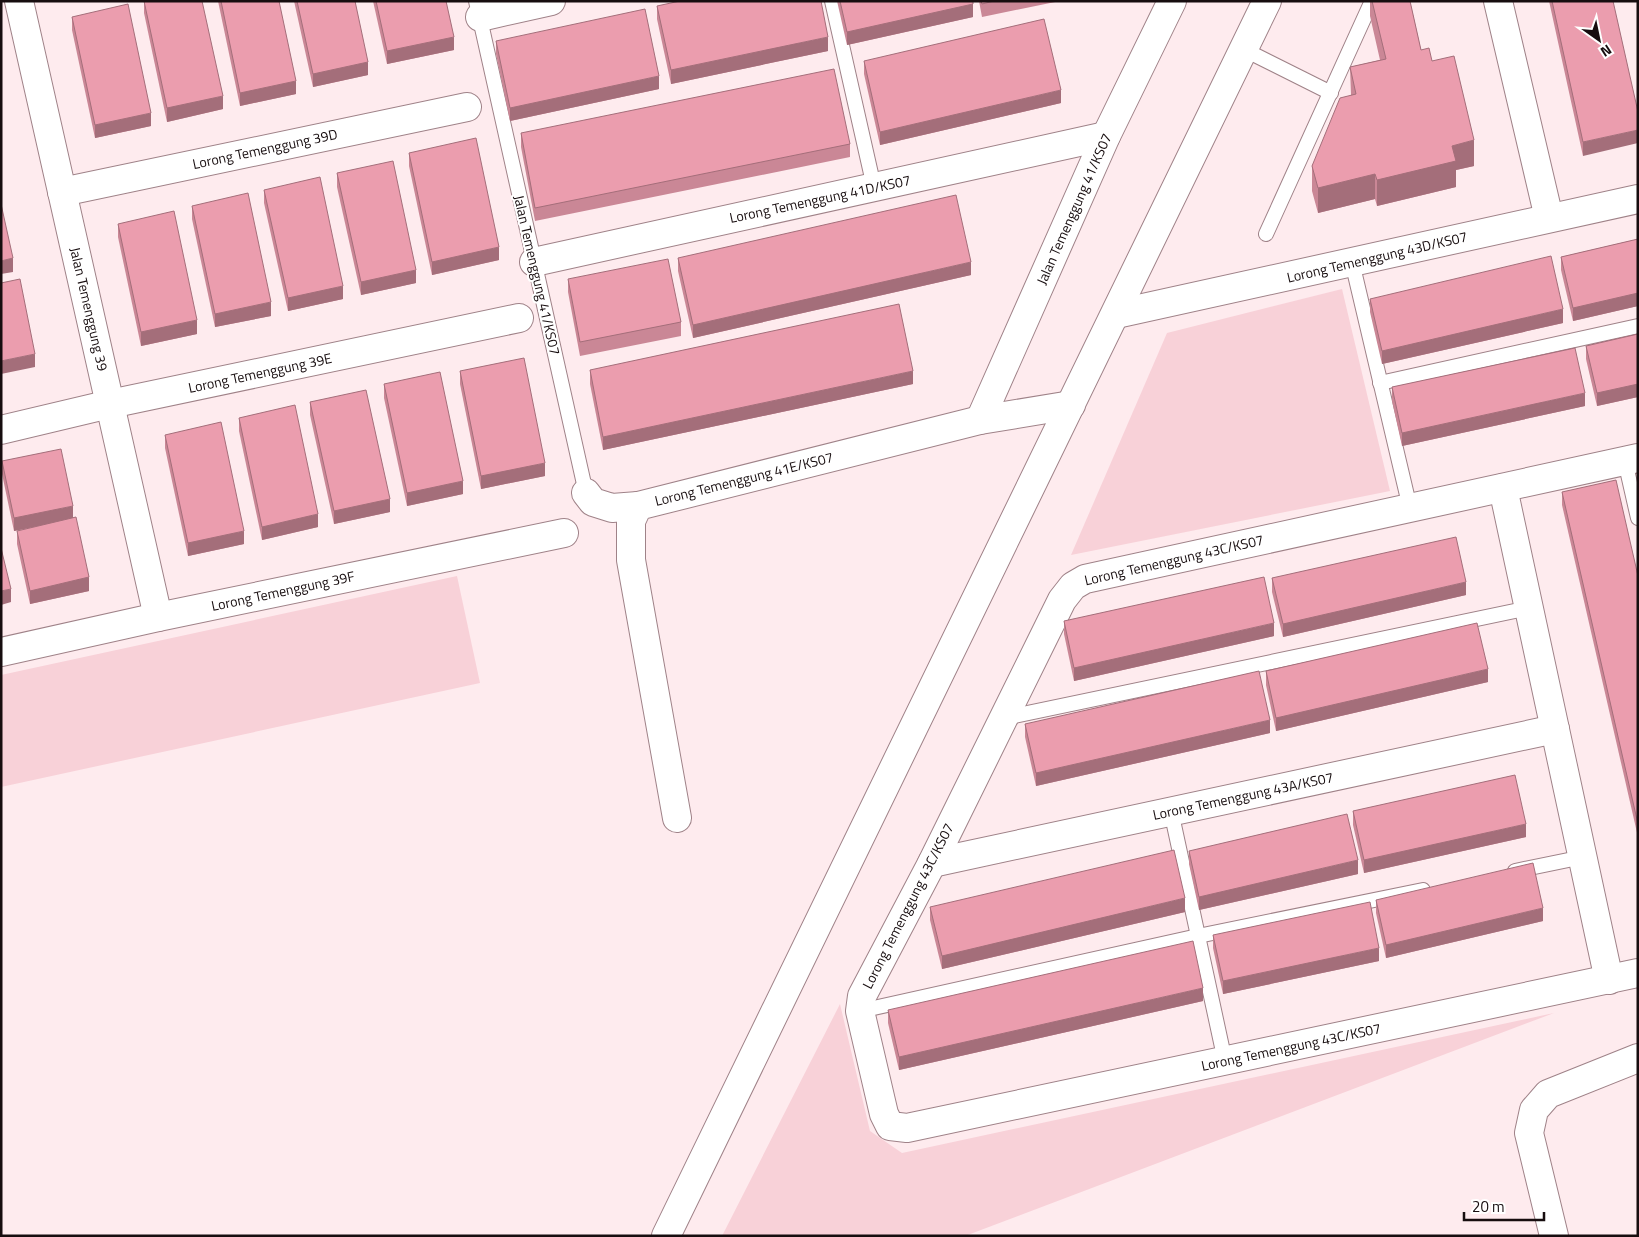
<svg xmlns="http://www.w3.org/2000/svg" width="1639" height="1237" font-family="'Titillium Web',sans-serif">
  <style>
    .park { fill: #f8d1d8 }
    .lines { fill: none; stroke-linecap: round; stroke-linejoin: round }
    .service-casing { stroke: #9f8288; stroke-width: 16 }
    .minor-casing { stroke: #9f8288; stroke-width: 30 }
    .service { stroke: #fff; stroke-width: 14 }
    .minor { stroke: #fff; stroke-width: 28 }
    .wall { fill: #ca8796 }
    .shaded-wall { fill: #a46e7a }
    .building { fill: #eb9dae; stroke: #a46e7a }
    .labels { text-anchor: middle; stroke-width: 4; stroke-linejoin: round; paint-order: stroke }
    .street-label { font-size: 14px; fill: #170d0f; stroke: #fff }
  </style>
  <rect width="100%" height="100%" fill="#feebee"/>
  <g class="park">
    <path d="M1342,289L1390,491L1071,555L1167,333Z"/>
    <path d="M457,576L480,683L1,787V675Z"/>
    <path d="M840,1004L870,1131L902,1153L1554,1013L965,1236H722Z"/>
  </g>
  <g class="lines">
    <defs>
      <g id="service">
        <path d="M476,1L586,493"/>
        <path d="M832,1L874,187"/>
        <path d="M1245,50L1331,93"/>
        <path d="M1266,234L1371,3"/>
        <path d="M1352,262L1410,508"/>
        <path d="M1380,383L1638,326"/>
        <path d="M1625,461L1638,518"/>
        <path d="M1004,718L1529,608"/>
        <path d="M1171,811L1225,1061"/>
        <path d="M1515,871L1583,857"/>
        <path d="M860,1011L1198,936L1423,890"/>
      </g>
      <g id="minor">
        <path d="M19,1L158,617"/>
        <path d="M1498,1L1549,218"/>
        <path d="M480,17L551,1"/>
        <path d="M62,192L467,107"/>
        <path d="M534,262L1106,136"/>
        <path d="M1116,314L1638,199"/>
        <path d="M980,420L1106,136L1172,1"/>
        <path d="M1,430L110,404L519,318"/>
        <path d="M1638,458L1085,579L1073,586L1062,600L932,863L862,996L860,1011L884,1114L890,1126L907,1128L1638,973"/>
        <path d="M1503,488L1609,980"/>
        <path d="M586,493L593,502L612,508L638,506"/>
        <path d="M1,652L158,617L564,533"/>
        <path d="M677,818L631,560V521L638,506L980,420L1071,405"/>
        <path d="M932,863L1555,729"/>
        <path d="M666,1236L1267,1"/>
        <path d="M1554,1236L1529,1133L1534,1110L1548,1094L1638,1058"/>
      </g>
    </defs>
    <use href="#service" class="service-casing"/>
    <use href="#minor" class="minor-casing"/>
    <use href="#service" class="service"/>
    <use href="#minor" class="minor"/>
  </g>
  <g class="wall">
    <path d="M144,1L223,109L167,122L144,13Z"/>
    <path d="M218,1H279L296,94L240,106Z"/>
    <path d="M294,1H355L368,75L313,87Z"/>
    <path d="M373,1H446L454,50L387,64Z"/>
    <path d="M837,1H973V17L847,45Z"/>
    <path d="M979,1H1060L982,17Z"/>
    <path d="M1370,1H1410L1421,50L1432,61L1474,166L1456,170V187L1377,206L1375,199L1318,213L1312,191V166L1351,95L1350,67L1380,60L1370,16Z"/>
    <path d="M1549,1H1613L1583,156Z"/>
    <path d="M657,6L828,51L671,84L657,19Z"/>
    <path d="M72,17L151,126L95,138L72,30Z"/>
    <path d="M496,41L659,89L510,121L496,54Z"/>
    <path d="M864,61L1061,103L880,145L864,74Z"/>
    <path d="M521,133L850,144V157L535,221L521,147Z"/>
    <path d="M409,153L499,260L432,275L409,166Z"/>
    <path d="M337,173L416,283L361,295L337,187Z"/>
    <path d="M264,190L343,299L288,311L264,203Z"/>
    <path d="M192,206L271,316L215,327L192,219Z"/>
    <path d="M118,224L197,334L141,346L118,237Z"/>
    <path d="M1638,239V306L1573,321L1561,270V257Z"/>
    <path d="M678,258L971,275L693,338L678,271Z"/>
    <path d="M568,279L681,322V336L580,356L568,292Z"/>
    <path d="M1370,299L1563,323L1382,364L1370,312Z"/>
    <path d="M1638,334V397L1597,406L1586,359V346Z"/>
    <path d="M590,370L913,384L603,450L590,384Z"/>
    <path d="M460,371L545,476L481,489L460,384Z"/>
    <path d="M384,384L463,494L407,506L384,398Z"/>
    <path d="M1392,387L1585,406L1402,446L1392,401Z"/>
    <path d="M310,402L390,512L334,524L310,415Z"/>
    <path d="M239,418L318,527L262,540L239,431Z"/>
    <path d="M165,435L244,544L188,556L165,448Z"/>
    <path d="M2,461L73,518L89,591L30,604L17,544V531L49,524L14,531L2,474Z"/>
    <path d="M1562,492L1638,576V837L1562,505Z"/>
    <path d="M1272,578L1466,595L1283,637L1272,592Z"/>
    <path d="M1064,621L1274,636L1074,681L1064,634Z"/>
    <path d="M1266,671L1488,682L1276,731L1266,685Z"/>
    <path d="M1025,724L1270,733L1036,786L1025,737Z"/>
    <path d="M1353,811L1526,837L1364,873L1353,825Z"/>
    <path d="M1189,851L1358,874L1199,910L1189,864Z"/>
    <path d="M1376,900L1543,921L1386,958L1376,913Z"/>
    <path d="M930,907L1185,912L942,969L930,920Z"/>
    <path d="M1213,935L1379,961L1223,994L1213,948Z"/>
    <path d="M1203,1001L899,1070L888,1023V1010Z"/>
  </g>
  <g class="shaded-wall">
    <path d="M973,4V17L847,45V32Z"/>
    <path d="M454,37V50L387,64V51Z"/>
    <path d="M828,37V51L671,84V70Z"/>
    <path d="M368,62V75L313,87V74Z"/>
    <path d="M659,76V89L510,121V108Z"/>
    <path d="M296,81V94L240,106V93Z"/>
    <path d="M1061,90V103L880,145V132Z"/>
    <path d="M223,96V109L167,122V108Z"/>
    <path d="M151,113V126L95,138V125Z"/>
    <path d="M1638,130V143L1583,156V142Z"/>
    <path d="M1474,140V166L1456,170V187L1377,206V180L1452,146Z"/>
    <path d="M1375,174V199L1318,213V188Z"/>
    <path d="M499,247V260L432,275V262Z"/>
    <path d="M13,258V272L1,274V261Z"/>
    <path d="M971,262V275L693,338V325Z"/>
    <path d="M416,270V283L361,295V282Z"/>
    <path d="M343,286V299L288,311V298Z"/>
    <path d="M1638,293V306L1573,321V308Z"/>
    <path d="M271,302V316L215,327V314Z"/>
    <path d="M1563,309V323L1382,364V351Z"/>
    <path d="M197,320V334L141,346V332Z"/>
    <path d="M35,354V367L1,374V361Z"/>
    <path d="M913,371V384L603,450V437Z"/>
    <path d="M1638,384V397L1597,406V393Z"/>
    <path d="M1585,393V406L1402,446V433Z"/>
    <path d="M545,463V476L481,489V476Z"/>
    <path d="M463,481V494L407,506V493Z"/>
    <path d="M390,499V512L334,524V511Z"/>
    <path d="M73,506V519L14,531V518Z"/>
    <path d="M318,514V527L262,540V527Z"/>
    <path d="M244,531V544L188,556V543Z"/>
    <path d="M89,577V591L30,604V591Z"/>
    <path d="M1466,582V595L1283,637V624Z"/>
    <path d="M11,589V602L1,605V591Z"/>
    <path d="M1274,623V636L1074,681V668Z"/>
    <path d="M1488,669V682L1276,731V718Z"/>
    <path d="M1270,720V733L1036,786V773Z"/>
    <path d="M1526,824V837L1364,873V860Z"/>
    <path d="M1358,860V874L1199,910V897Z"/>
    <path d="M1185,898V912L942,969V956Z"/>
    <path d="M1543,908V921L1386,958V945Z"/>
    <path d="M1379,948V961L1223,994V981Z"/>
    <path d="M1203,988V1001L899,1070V1057Z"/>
  </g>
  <g class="building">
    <path d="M144,1H202L223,96L167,108Z"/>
    <path d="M221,1H279L296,81L240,93Z"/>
    <path d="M297,1H355L368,62L313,74Z"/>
    <path d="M376,1H446L454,37L387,51Z"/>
    <path d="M680,1H821L828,37L671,70L657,6Z"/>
    <path d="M840,1H973V4L847,32Z"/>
    <path d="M981,1H994L982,4Z"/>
    <path d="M1372,1H1410L1421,50L1429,48L1432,61L1454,56L1474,140L1452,146L1456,161L1377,180L1375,174L1318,188L1312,166L1340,98L1356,94L1350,67L1386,59Z"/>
    <path d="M1552,1H1613L1638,112V130L1583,142Z"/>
    <path d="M128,4L151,113L95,125L72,17Z"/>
    <path d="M645,9L659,76L510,108L496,41Z"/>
    <path d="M1044,19L1061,90L880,132L864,61Z"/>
    <path d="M834,69L850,144L535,208L521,133Z"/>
    <path d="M476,138L499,247L432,262L409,153Z"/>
    <path d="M393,161L416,270L361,282L337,173Z"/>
    <path d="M320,177L343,286L288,298L264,190Z"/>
    <path d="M248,193L271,302L215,314L192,206Z"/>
    <path d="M956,195L971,262L693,325L678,258Z"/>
    <path d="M1,204L13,258L1,261Z"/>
    <path d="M174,211L197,320L141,332L118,224Z"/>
    <path d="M1638,239V293L1573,308L1561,257Z"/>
    <path d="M1551,256L1563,309L1382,351L1370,299Z"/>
    <path d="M668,259L681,322L580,342L568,279Z"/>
    <path d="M20,279L35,354L1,361V283Z"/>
    <path d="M899,304L913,371L603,437L590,370Z"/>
    <path d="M1638,334V384L1597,393L1586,346Z"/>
    <path d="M1575,348L1585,393L1402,433L1392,387Z"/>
    <path d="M524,358L545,463L481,476L460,371Z"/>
    <path d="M440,372L463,481L407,493L384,384Z"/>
    <path d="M366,390L390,499L334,511L310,402Z"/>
    <path d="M295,405L318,514L262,527L239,418Z"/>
    <path d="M221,422L244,531L188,543L165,435Z"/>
    <path d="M61,449L73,506L14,518L2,461Z"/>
    <path d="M1616,480L1638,576V824L1562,492Z"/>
    <path d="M76,517L89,577L30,591L17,531Z"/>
    <path d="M1456,537L1466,582L1283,624L1272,578Z"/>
    <path d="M1,548L11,589L1,591Z"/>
    <path d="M1264,577L1274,623L1074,668L1064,621Z"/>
    <path d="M1477,623L1488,669L1276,718L1266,671Z"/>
    <path d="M1259,671L1270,720L1036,773L1025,724Z"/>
    <path d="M1515,775L1526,824L1364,860L1353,811Z"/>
    <path d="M1347,814L1358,860L1199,897L1189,851Z"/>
    <path d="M1174,850L1185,898L942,956L930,907Z"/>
    <path d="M1533,863L1543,908L1386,945L1376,900Z"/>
    <path d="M1370,902L1379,948L1223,981L1213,935Z"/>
    <path d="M1193,941L1203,988L899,1057L888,1010Z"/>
  </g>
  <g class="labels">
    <g class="street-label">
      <text transform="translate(265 149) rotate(-12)" y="5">Lorong Temenggung 39D</text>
      <text transform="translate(820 199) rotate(-12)" y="5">Lorong Temenggung 41D/KS07</text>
      <text transform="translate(1074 209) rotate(-66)" y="5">Jalan Temenggung 41/KS07</text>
      <text transform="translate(1377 257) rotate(-13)" y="5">Lorong Temenggung 43D/KS07</text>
      <text transform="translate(537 275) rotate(77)" y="5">Jalan Temenggung 41/KS07</text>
      <text transform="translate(89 309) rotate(77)" y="5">Jalan Temenggung 39</text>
      <text transform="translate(260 373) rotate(-12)" y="5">Lorong Temenggung 39E</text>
      <text transform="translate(744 479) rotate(-14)" y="5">Lorong Temenggung 41E/KS07</text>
      <text transform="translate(1174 560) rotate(-13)" y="5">Lorong Temenggung 43C/KS07</text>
      <text transform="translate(283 591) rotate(-12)" y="5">Lorong Temenggung 39F</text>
      <text transform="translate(1243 796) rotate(-12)" y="5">Lorong Temenggung 43A/KS07</text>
      <text transform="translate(908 906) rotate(-63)" y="5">Lorong Temenggung 43C/KS07</text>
      <text transform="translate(1291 1047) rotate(-12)" y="5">Lorong Temenggung 43C/KS07</text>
    </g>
  </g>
  <rect width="1639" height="1237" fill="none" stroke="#170d0f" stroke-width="5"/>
  <g transform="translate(1599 40) rotate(147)" stroke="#ffffff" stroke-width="4" paint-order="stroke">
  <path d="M0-4L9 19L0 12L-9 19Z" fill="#170d0f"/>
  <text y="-8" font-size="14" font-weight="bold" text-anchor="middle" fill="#170d0f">N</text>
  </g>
  <path d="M1464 1212v8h80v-8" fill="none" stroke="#170d0f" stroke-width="2.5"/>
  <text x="1472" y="1212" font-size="15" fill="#170d0f" stroke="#ffffff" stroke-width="4" paint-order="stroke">20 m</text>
</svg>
